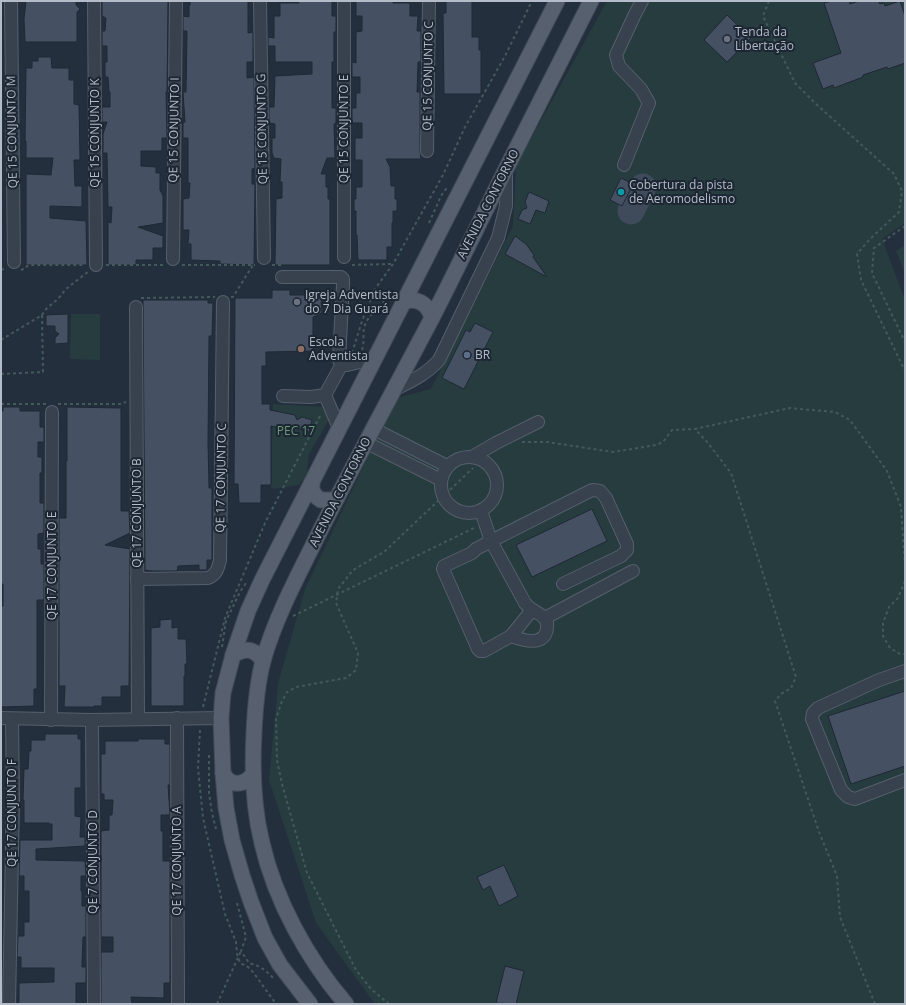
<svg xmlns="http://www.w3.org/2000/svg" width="906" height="1005" font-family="'Open Sans',sans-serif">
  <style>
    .green { fill: #263c3f }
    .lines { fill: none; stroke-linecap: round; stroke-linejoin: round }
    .taxiway { stroke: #3f4a5a; stroke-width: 27 }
    .building { fill: #455162; stroke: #1f2835 }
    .minor-casing { stroke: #565f6c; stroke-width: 14 }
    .major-casing { stroke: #414a57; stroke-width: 17 }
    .path { stroke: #44595c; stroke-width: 2; stroke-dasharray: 3 3; stroke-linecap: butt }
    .minor { stroke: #38414e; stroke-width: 12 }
    .major { stroke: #56606e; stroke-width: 15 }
    .worship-dot { fill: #6b7280; stroke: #1d2633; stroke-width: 1.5 }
    .culture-dot { fill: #0f9aa8; stroke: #1d2633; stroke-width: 1.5 }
    .education-dot { fill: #8d6e63; stroke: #1d2633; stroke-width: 1.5 }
    .service-dot { fill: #5c6f8a; stroke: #1d2633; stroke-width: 1.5 }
    .labels { text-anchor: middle; stroke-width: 4; stroke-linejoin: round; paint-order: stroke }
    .poi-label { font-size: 12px; fill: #b4bcc9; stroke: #1d2633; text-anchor: start }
    .street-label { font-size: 12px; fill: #b4bcc9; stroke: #1d2633 }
    .park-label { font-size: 12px; fill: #6b9a76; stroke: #1d2633 }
  </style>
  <rect width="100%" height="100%" fill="#242f3e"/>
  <g class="green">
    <path d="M607,1H905V223L882,239L905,300V1004H375L316,923L269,780L278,683L305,589L396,398L431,389L513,226L516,166Z"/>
    <path d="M905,245V273L896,251Z"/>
    <path d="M71,314H100V360L70,359Z"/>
    <path d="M273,404L327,407L331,416L309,454L307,473L299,485L271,489Z"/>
  </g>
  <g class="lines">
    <path class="taxiway" d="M631,211L643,187"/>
  </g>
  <g class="building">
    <path d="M26,1H76V5L80,9L77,12V42H25L24,19Z"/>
    <path d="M102,1H168L167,92H166L167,138H162V151H141V166L156,167V173H160V190L163,196V223L138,227L163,236V248H153V260H136V265H108V222L111,223L112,207H108L107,153H103V134L107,122H102V107H110V92H109L108,77H105V62H107V46H102V31H105L106,18L102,16Z"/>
    <path d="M190,1H248V33L253,32V62H247V78L254,77L255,168L252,169V184H255L254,265L220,264V261L191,260V244H188L189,230H183V199L189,198L190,183H188V138H183V123L185,122L183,92H186L187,31H183V16L189,17V5H190Z"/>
    <path d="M298,1H332V16H336V32H334V62H332V108H336V123L334,124L335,158H327L321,174H326V187H328V199H330V265H275L276,199L282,198V182H280L281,159L274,158L272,153V138H275V124L269,123V107H274L275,76L312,74V62H275V46H268V37L274,38V16H280V3H299Z"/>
    <path d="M356,1H393V3H410V16H418L417,31H421V62H418L417,92H420V151L421,159H386L390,167L391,186H395V199H397V211H393V223H392V247H387V260H358L357,235H356V211H354V199H356V187H362V160H355V138H362V123H352V108H356V93H360V77H352V62L356,63V32L362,31V16H356Z"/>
    <path d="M446,1H472V37H479V50H481V94H444L443,13H446Z"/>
    <path d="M832,1H849L850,4L859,1H878L880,4L884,3L885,6L900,1L905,16V63L888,69L887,67L863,75V77L834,88L833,85L823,89L813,63L841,53L824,3Z"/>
    <path d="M727,15L751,38L727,62L704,40Z"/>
    <path d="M38,57H51L52,68H69V80H74V104L79,105L80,160H74L75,186H82V207L50,206V218L86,221L87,265H26V174L51,175L53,158H26V141H25L26,68H32V61H38Z"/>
    <path d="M621,178L633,184L622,206L610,200Z"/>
    <path d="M529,192L549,201L545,213L536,210L530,224L518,219L522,210L527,208L525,202Z"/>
    <path d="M515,236L526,244L534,255L533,257L547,277L505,254Z"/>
    <path d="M272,290H290V295H324L321,302L322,312L319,315L313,317V351L266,352V366H262V404H270V410L295,415L297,420L302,417L312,420L309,432L291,426L290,430L271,426V485H261V503H239L238,484H234L235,298H272Z"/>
    <path d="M143,300H208V303H213L212,336H209L208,444L209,488H212V560H207V570H199V565L178,566L177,571H152L145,570Z"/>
    <path d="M68,314V343L55,344V338L59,334L55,331V326H46V315Z"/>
    <path d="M475,323L493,332L464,389L442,378L466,330L470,332Z"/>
    <path d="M3,407H20V411H40V427H44V442H38V457H42V473H40V503H44V533L38,534V549H41V564H44V600H37V689H34V706L1,707V606H3V584H1V411H3Z"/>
    <path d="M67,407L121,408V511H129L130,533L105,545L130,549L129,686H121V697H102V706H94V707H64L65,686H59V518H66V461H67Z"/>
    <path d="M592,509L607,541L532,577L516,545Z"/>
    <path d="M172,619V628L178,627V639H186L187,664H185V676H184V706H151V628L160,627V620Z"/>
    <path d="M905,691V766L851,784L828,716Z"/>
    <path d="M45,734H78V739H81V788H75V816L81,817L80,837H85V846L36,849V860L85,861L86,876H81V891H82V906H86V937H83L82,963V967H86V983H76V1004H19V983L54,982V968H21V957H17L18,936H24V922H29V891H24V876H19L20,840H52V824H48L49,823H24V800H23L24,769H28L29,751H31V740H45Z"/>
    <path d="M138,739H165V744H170V785H168L170,815H161V831H163V861H170V983H164V998L131,997L132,1004H101V952H113V937H101V831L109,830V815H112L113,800H104V794H101V754H105V741H138Z"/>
    <path d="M504,865L518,896L499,906L490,886L483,890L477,877Z"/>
    <path d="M505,966L524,971L516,1004L496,1003Z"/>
  </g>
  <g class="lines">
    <defs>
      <g id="minor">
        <path d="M11,1L14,262"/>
        <path d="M94,1L96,265"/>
        <path d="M260,1L264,258"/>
        <path d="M427,151L429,1"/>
        <path d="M624,165L649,103L641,89L619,66L616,55L635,14L642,1"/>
        <path d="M344,257V1"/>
        <path d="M173,259L176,1"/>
        <path d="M282,277H341L343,279V284L339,360L342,364L347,365L373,359"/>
        <path d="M136,307L138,719"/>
        <path d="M392,391C409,382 426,375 439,360L498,238L506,206V169"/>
        <path d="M325,395L339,428"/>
        <path d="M283,396L311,397L325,395L342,364"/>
        <path d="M372,428L447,466"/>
        <path d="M365,442L441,480"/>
        <path d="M472,457L496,443L538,422"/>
        <circle cx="469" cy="485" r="28"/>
        <path d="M481,511L491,541L525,603C531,612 542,612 547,622C549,647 527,642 511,636"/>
        <path d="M137,579L208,578C216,575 218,569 220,560L223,302"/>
        <path d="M532,610L511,636L484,651H480L478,649L443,569L444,566L472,553L476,549L491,541L590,491L593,490L600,491L606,498L627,544V550L621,556L563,584"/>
        <path d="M545,618L633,571"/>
        <path d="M905,671L879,680L818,708L813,713L812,719L841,790L848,797L855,799L905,780"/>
        <path d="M1,718L92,720L221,718"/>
        <path d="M177,718L178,1004"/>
        <path d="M51,720L52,412"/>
        <path d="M92,720L94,1004"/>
        <path d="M9,1004L13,800L12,719"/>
      </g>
      <g id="major">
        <path d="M403,302C417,297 427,303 432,317"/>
        <path d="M312,482C311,491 314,496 321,500H333L337,498"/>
        <path d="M233,655C246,647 255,649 263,661"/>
        <path d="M223,773C230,787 244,786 253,774"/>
        <path d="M310,1004L280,965L265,938L251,902L242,875L232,840L226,808L223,773L221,718L223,693L233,655L248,611L262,580L557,1"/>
        <path d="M346,1004C308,960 275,900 262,843C253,807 252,769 254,733C255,709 257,684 263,661C276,615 300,572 321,529C357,458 395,388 432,318C457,269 481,219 506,169C534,113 563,57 591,1"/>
      </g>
    </defs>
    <use href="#minor" class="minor-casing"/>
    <use href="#major" class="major-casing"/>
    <g class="path">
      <path d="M769,1L763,16L795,83L815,103L894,174L902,191L899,212L870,239L857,254L861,280L905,371"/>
      <path d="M429,223L441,196L448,186"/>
      <path d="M905,226L874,248L872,273L905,342"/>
      <path d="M106,265H163"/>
      <path d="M182,265H255"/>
      <path d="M272,265H283"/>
      <path d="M352,265L393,264"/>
      <path d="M1,269L7,270"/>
      <path d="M21,270L26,268L27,266L33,265H85"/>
      <path d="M231,297H233L253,265"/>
      <path d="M141,298L215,297"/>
      <path d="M1,340L42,315L47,308L58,299L66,289L89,271"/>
      <path d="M362,350C365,342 362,331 365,325C369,313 386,301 394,291"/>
      <path d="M352,353L362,321L375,289L393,264L443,175L465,127L505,56L532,1"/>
      <path d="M1,374L43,372L42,315"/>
      <path d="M1,404H46"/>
      <path d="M58,404H120L126,402"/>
      <path d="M522,442H547L613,452L656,445L663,442L672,430L695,429"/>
      <path d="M905,581L898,598L889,607L883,623V636L890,648L900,654H905"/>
      <path d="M293,616L476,527"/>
      <path d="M222,647L226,621L240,592L246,583"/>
      <path d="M203,707L225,618L265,523L321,414"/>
      <path d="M200,730L198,768L203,818L225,914L236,942L237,954L240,963L248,967L253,972L276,1004"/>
      <path d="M209,755V793L212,813L216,829"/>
      <path d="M237,903L246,937L241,951L249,963C260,966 266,970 273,978"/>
      <path d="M217,1004L241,951"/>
      <path d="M389,1004L371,989L356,970L307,873L282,784L277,760L276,719L282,701L287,692L296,687L346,678L356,670L358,653L336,603L338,589L353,570L384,552L473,468"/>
      <path d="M875,1004L840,917L837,876L819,832L775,701L781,694L791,688L796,677L731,473L708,443L695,429L790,408L835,412L850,420L887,471L901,507L905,567"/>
    </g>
    <use href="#minor" class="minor"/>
    <use href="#major" class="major"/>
  </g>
  <g class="worship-dot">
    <circle cx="727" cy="39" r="4"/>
    <circle cx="297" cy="302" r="4"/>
  </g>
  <circle class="culture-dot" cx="621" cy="192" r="4"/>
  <circle class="education-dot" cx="301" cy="349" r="4"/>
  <circle class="service-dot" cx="467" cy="355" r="4"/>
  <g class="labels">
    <g class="poi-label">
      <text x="735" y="36">Tenda da<tspan x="735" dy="14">Libertação</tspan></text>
      <text x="629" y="189">Cobertura da pista<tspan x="629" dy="14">de Aeromodelismo</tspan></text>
      <text x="305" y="299">Igreja Adventista<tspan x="305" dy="14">do 7 Dia Guará</tspan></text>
      <text x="309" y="346">Escola<tspan x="309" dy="14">Adventista</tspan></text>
      <text x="475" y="359">BR</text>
    </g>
    <g class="street-label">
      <text transform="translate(428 76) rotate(-89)" y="4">QE 15 CONJUNTO C</text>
      <text transform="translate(262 129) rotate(-91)" y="4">QE 15 CONJUNTO G</text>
      <text transform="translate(344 129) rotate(-90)" y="4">QE 15 CONJUNTO E</text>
      <text transform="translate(174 130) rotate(-89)" y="4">QE 15 CONJUNTO I</text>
      <text transform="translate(12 132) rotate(-91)" y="4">QE 15 CONJUNTO M</text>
      <text transform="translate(95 133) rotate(-90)" y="4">QE 15 CONJUNTO K</text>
      <text transform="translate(488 204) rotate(-63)" y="4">AVENIDA CONTORNO</text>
      <text transform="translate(221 478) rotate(-89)" y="4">QE 17 CONJUNTO C</text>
      <text transform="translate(340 492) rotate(-63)" y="4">AVENIDA CONTORNO</text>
      <text transform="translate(137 513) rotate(-90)" y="4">QE 17 CONJUNTO B</text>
      <text transform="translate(52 566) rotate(-90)" y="4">QE 17 CONJUNTO E</text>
      <text transform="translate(12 813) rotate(-90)" y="4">QE 17 CONJUNTO F</text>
      <text transform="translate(177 861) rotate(-90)" y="4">QE 17 CONJUNTO A</text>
      <text transform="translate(93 862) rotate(-90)" y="4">QE 7 CONJUNTO D</text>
    </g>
    <g class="park-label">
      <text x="296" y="435">PEC 17</text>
    </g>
  </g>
  <rect width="906" height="1005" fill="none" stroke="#b4bcc9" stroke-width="4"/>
</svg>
